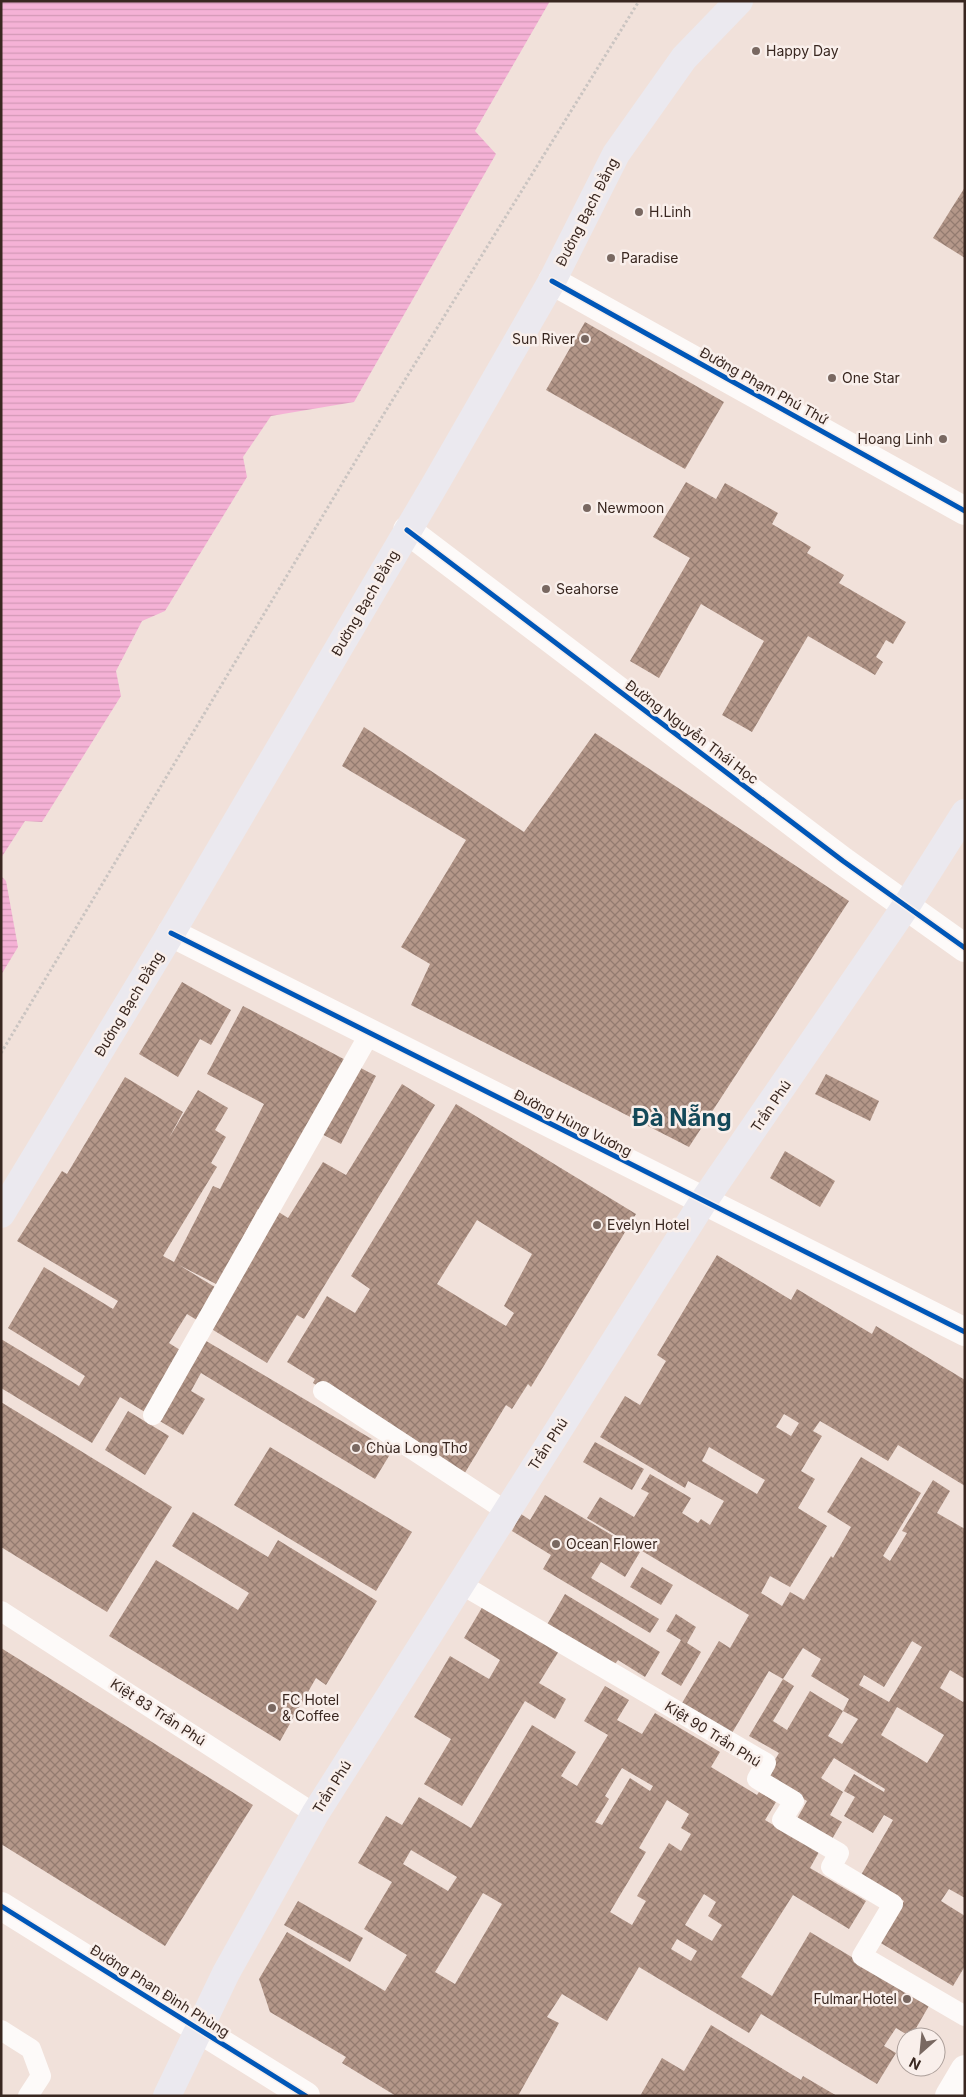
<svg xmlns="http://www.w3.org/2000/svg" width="966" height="2097" font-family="Inter,sans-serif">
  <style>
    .water { fill: url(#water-rules) }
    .building { fill: url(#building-cross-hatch); fill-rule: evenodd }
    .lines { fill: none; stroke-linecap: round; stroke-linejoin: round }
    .path { stroke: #cac4c1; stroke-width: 3; stroke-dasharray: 2.5 2.5; stroke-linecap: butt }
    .service { stroke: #fdfaf9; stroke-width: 20 }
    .minor { stroke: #fdfaf9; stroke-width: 28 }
    .tertiary { stroke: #fdfaf9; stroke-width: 28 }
    .primary { stroke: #ebe9ef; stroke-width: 28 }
    .cycleway-casing { stroke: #f9efeb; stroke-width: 8 }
    .cycleway { stroke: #0057b8; stroke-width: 5 }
    .poi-dot { fill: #796861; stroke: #f9efeb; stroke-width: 2 }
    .labels { text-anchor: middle; stroke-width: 5; stroke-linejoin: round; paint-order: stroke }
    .poi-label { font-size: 14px; fill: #392720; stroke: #f9efeb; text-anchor: start }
    .street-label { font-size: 14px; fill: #392720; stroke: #f9efeb }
    .town-label { font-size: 24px; font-weight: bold; fill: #144959; stroke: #f9efeb }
  </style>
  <defs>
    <pattern id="water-rules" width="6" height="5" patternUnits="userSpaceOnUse" patternTransform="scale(1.25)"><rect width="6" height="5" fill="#f5b2d6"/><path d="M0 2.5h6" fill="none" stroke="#d399b7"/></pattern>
    <pattern id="building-cross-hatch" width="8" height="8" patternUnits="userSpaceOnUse" patternTransform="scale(1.25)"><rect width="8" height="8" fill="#b49789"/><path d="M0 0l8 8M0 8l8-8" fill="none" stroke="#937b70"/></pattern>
  </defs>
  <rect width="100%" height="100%" fill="#f1e1da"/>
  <g class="water">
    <path d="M1,1H550L475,131L496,154L354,402L271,416L243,457L247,477L165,611L142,621L116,671L121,696L42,822L25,821L1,858Z"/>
    <path d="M1,876L6,881L18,947L1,975Z"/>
  </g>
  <g class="building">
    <path d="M965,187V258L933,238Z"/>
    <path d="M585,322L724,402L685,469L546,390Z"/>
    <path d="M686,482L716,499L725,483L778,513L772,524L811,547L807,553L844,575L839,583L906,622L893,644L886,640L876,657L883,662L875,675L808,636L752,732L722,715L764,641L701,604L659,678L630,661L690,558L653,537Z"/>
    <path d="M364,727L524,832L595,733L849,901L689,1147L411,1005L430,964L401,947L466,840L342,766Z"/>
    <path d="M182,982L231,1010L211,1045L200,1039L178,1077L139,1054Z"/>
    <path d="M243,1006L376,1076L341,1144L312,1129L268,1214L258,1209L218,1285L179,1265L223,1292L274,1209L288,1218L323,1162L346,1175L402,1084L435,1105L304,1319L297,1315L267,1363L187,1314L169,1343L180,1350L191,1332L392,1451L375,1479L201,1373L191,1391L205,1399L183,1435L120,1397L92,1443L1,1388V1339L79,1386L85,1376L8,1328L44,1267L113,1309L118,1301L17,1241L62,1171L67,1174L125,1077L183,1112L169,1138L198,1090L228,1108L215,1130L226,1137L211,1163L217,1167L163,1256L174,1262L213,1186L220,1189L264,1104L207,1074Z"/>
    <path d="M826,1074L879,1101L870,1121L815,1094Z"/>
    <path d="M456,1104L636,1214L531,1387L528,1384L512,1409L506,1405L463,1476L313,1383L315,1379L287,1362L327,1296L355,1313L370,1289L351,1276ZM477,1220L532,1254L504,1306L514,1313L506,1326L437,1284Z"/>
    <path d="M785,1151L835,1181L820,1207L770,1178Z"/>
    <path d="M717,1255L791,1300L797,1289L872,1334L876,1326L965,1380V1486L898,1445L888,1461L820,1421L813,1431L822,1436L801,1471L815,1479L798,1508L827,1526L790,1587L770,1576L761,1593L782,1606L790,1592L804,1600L831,1556L833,1558L851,1527L827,1512L861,1457L921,1493L883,1556L890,1561L907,1533L902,1531L933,1480L950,1491L937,1513L965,1529V1679L950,1670L940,1688L963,1702L965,1700V1898L949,1889L941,1901L965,1916V1966L953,1986L879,1942L904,1901L861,1875L893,1820L884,1815L873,1833L844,1816L855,1797L844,1791L854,1774L884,1792L885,1789L834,1758L821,1778L843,1792L830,1815L842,1822L829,1844L794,1824L807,1801L765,1776L779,1753L749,1736L783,1679L769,1671L732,1733L682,1703L719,1641L730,1648L749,1615L587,1518L600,1497L634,1517L649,1493L641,1489L650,1474L691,1498L682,1513L698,1523L701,1519L710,1525L724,1501L688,1481L685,1488L600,1437L625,1396L640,1405L666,1361L657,1355ZM784,1414L799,1423L791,1436L776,1427ZM709,1447L765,1480L757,1494L702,1461ZM912,1641L922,1647L889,1702L859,1685L864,1675L884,1687ZM803,1648L821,1659L811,1676L849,1699L843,1711L858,1719L842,1744L828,1736L843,1711L810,1691L787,1730L773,1721L794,1686L783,1679ZM897,1707L944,1735L927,1763L881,1735Z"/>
    <path d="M1,1402L172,1507L107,1612L1,1547Z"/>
    <path d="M128,1411L169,1436L145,1475L105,1450Z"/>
    <path d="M595,1442L644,1469L632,1490L583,1462Z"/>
    <path d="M270,1447L412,1532L376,1591L234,1505Z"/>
    <path d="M545,1495L640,1552L625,1577L601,1562L591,1578L659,1619L650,1633L543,1569L551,1555L512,1531L521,1514L530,1520Z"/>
    <path d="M193,1512L268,1557L278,1540L377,1601L326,1685L316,1678L280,1741L109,1636L156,1560L238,1610L249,1593L172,1546Z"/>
    <path d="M642,1567L673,1585L661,1605L630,1587Z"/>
    <path d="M565,1594L660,1652L645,1677L618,1660L612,1668L545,1628Z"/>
    <path d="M483,1606L559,1651L539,1683L566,1699L555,1719L525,1701L462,1806L424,1784L451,1739L414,1717L450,1656L489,1679L500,1660L464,1638Z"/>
    <path d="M676,1614L696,1627L687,1643L701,1652L681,1686L661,1674L681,1640L666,1631Z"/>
    <path d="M1,1648L253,1805L165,1946L1,1844Z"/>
    <path d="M605,1686L629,1700L617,1720L642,1734L655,1713L720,1752L711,1767L757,1795L759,1792L776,1802L765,1820L819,1852L810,1868L866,1901L849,1929L793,1895L741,1977L772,1996L810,1932L930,2004L911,2037L896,2028L884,2046L896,2053L877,2084L761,2014L749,2033L639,1967L607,2021L562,1994L547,2017L559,2023L518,2096H396L342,2063L346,2057L270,2012L259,1979L287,1932L385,1991L407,1955L364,1929L392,1882L358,1863L386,1816L402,1825L419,1797L471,1828L532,1725L576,1752L561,1776L577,1786L608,1735L584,1721ZM622,1768L653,1786L650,1791L630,1778L602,1825L595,1822L609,1799L605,1796ZM667,1800L689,1814L681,1828L691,1834L681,1851L669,1843L637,1896L646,1901L632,1925L610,1912L646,1852L639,1848ZM411,1850L457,1877L448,1891L403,1864ZM483,1893L502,1904L455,1984L435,1972ZM704,1894L716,1902L708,1916L722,1925L712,1941L685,1925ZM677,1939L697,1951L691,1961L671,1949Z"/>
    <path d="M298,1901L363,1938L350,1962L284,1925Z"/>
    <path d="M711,2025L801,2080L803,2076L837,2096H640L662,2058L684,2071Z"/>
  </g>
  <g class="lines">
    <path class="path" d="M1,1053L382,417L639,1"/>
    <g class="service">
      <path d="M323,1391L506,1511"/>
      <path d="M153,1415L370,1033"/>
      <path d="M459,1583L766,1763L757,1779L794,1801L782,1820L839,1853L831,1867L893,1904L862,1956L965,2016"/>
      <path d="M1,1611L315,1814"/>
      <path d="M1,2030L31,2049L41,2076L28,2096"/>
    </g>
    <g class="minor">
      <path d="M552,281L965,511"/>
      <path d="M407,530L843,861L965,948"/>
      <path d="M1,1906L306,2096"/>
      <path d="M949,2096L965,2069"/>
    </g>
    <path class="tertiary" d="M171,933L965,1332"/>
    <g class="primary">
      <path d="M1,1214L171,933L437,481L552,281L616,154L684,58L739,1"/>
      <path d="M167,2096L226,1973L315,1814L703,1202L906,906L965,813"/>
    </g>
    <defs>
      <g id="cycleway">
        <path d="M552,281L965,511"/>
        <path d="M407,530L843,861L965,948"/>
        <path d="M171,933L965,1332"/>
        <path d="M1,1906L306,2096"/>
      </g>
    </defs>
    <use href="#cycleway" class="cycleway-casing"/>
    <use href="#cycleway" class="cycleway"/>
  </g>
  <g class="poi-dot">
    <circle cx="756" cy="51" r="5"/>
    <circle cx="639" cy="212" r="5"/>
    <circle cx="611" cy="258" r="5"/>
    <circle cx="585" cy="339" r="5"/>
    <circle cx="832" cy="378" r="5"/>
    <circle cx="943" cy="439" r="5"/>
    <circle cx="587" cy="508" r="5"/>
    <circle cx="546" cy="589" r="5"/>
    <circle cx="597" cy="1225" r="5"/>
    <circle cx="356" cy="1448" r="5"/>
    <circle cx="556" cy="1544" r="5"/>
    <circle cx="272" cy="1708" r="5"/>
    <circle cx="907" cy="1999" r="5"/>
  </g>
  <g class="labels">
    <g class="poi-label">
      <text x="766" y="56">Happy Day</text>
      <text x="649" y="217">H.Linh</text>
      <text x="621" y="263">Paradise</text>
      <text x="575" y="344" text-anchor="end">Sun River</text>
      <text x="842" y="383">One Star</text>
      <text x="933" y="444" text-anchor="end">Hoang Linh</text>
      <text x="597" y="513">Newmoon</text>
      <text x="556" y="594">Seahorse</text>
      <text x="607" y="1230">Evelyn Hotel</text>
      <text x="366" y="1453">Chùa Long Thơ</text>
      <text x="566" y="1549">Ocean Flower</text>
      <text x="282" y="1705">FC Hotel<tspan x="282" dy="16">&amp; Coffee</tspan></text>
      <text x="897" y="2004" text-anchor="end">Fulmar Hotel</text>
    </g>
    <g class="street-label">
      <text transform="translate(587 212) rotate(-63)" y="5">Đường Bạch Đằng</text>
      <text transform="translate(764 386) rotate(29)" y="5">Đường Phạm Phú Thứ</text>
      <text transform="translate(365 603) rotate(-60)" y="5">Đường Bạch Đằng</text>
      <text transform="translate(692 732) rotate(37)" y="5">Đường Nguyễn Thái Học</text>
      <text transform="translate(129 1004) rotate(-59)" y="5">Đường Bạch Đằng</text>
      <text transform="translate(771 1106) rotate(-56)" y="5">Trần Phú</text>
      <text transform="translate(573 1123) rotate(27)" y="5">Đường Hùng Vương</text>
      <text transform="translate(548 1444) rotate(-57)" y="5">Trần Phú</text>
      <text transform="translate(158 1712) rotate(33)" y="5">Kiệt 83 Trần Phú</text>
      <text transform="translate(713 1734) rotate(32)" y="5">Kiệt 90 Trần Phú</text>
      <text transform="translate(332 1787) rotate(-58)" y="5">Trần Phú</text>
      <text transform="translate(160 1991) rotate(32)" y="5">Đường Phan Đình Phùng</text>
    </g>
    <g class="town-label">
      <text x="682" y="1126">Đà Nẵng</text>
    </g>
  </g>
  <rect width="966" height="2097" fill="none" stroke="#392720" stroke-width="5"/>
  <g transform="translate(921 2052) rotate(207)"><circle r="24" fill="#f9efeb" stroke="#ac9f9a"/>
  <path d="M0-4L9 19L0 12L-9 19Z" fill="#796861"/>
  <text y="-8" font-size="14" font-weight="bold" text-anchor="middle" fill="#392720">N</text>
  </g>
</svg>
